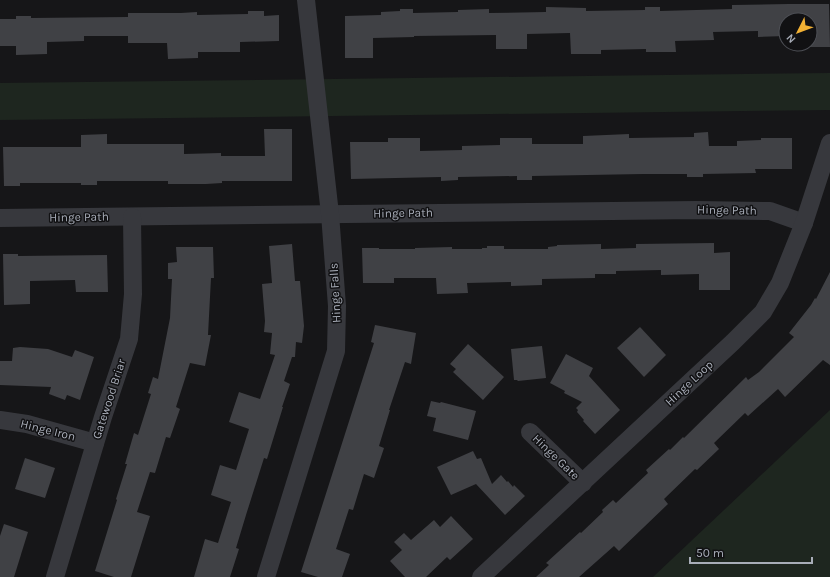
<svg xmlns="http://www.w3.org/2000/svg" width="830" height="577" font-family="Karla,sans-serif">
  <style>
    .green { fill: #1e261f }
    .building { fill: #404145 }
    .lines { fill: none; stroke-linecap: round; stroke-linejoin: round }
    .street { stroke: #37383d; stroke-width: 18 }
    .labels { text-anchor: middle; stroke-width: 3; stroke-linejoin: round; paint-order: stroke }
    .street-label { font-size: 12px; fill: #a8adb8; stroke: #111113 }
  </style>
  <rect width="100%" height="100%" fill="#161618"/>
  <g class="green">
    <path d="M830,73V110L0,120V83Z"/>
    <path d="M830,410V577H653Z"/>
  </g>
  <g class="building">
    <path d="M789,4H829L830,47H799V44H810V20H786V36L758,37V31L713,32L714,40L675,41L676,52H646V49L601,50V54H571L570,33L527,34V49H496V35L414,36V37L373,38V58H345V16L381,15V12L400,11V9H413V13L458,12V10L489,9V13L546,12V7L586,8V11L645,10V7H660V11L732,9V5Z"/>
    <path d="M248,11H264V16L279,15V41L240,42V52H198V58L168,59L167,43H128V36H84V41L47,42V54L16,55V46H0V19H16V16H31V18L128,17V13H181L197,12V15L248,14Z"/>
    <path d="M264,129H292V181H222V183L206,184H168V181H97V185H81V183H20V186H4L3,147H81V135L107,134V144H184V154L221,153V156H265Z"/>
    <path d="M708,132L709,146H737V141L761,140V138H792V169H755L756,173L703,174V177H687V174H643L532,176V180H517V176L458,177V180L441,181V177L351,179L350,142H388V138H420V151L462,150V146L500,145V138H532V144H583V136L629,134V138L694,137V133Z"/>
    <path d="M714,243V253L730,252V290H699V274L661,275V270L616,271V274H595V278L542,279V285L511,286V282L467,283L468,293L437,294L436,278H394V283H363L362,248H379V249H415V248L452,247V249H482V248H487V246H504V249H548V247L557,246V245L601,244V249L636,248V244Z"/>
    <path d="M292,244L295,281H300L304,326L302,343L296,342L295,357H292L284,381L290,384L282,407H283L267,459L264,458L246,515L236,548L239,549L230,577H194L205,539L218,543L231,502L211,495L220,465L236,470L249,429L229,422L239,392L260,399L275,355L270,354L272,333L264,332L265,321L262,284L272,283L269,246Z"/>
    <path d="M176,247H213L214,278H211L208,335H211L205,366L190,363L176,407L180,409L170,438L166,437L155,473L150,472L137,512L150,516L131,577H114L95,571L117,500L116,499L127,464H125L134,433L138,435L151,394L148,393L153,377L158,379L170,318L172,279H168V263L177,262Z"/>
    <path d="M3,254H18V256L107,255L108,292H76L75,280L30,281V304L4,305Z"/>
    <path d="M830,272V365L823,360L785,397L778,389L748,416L745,413L714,443L719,449L697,470L695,469L664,499L668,504L619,551L614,546L579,577H536L549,565L546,563L580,532L581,533L603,512L602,510L613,500L616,503L648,473L646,470L669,449L670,450L683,437L684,438L746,377L748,380L759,372L794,337L789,333L811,305L815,298L816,299Z"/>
    <path d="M375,325L416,333L411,364L405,362L389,410H390L379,446L384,448L374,478L364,474L353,510L349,509L336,549L350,554L342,577H318L301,572L374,343L371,342Z"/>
    <path d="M640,327L666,355L644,377L617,348Z"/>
    <path d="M468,344L504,377L483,400L453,372L456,369L450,364Z"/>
    <path d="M542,346L546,378L518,381L517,380H514L511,349Z"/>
    <path d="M20,347L48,349L72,357L75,350L94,357L80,400L67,395L65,400L49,394L51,387L0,385V361H12L13,348Z"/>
    <path d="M566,354L593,368L589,376L620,410L595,434L583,421L584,420L577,412L578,410L576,408L582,402L564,393L565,391L550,383Z"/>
    <path d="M431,401L440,403L441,402L476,411L468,440L433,431L436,418L427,416Z"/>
    <path d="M473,451L477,459L481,458L492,484L501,475L507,482L508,481L513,487L514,485L525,496L505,515L476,484L451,495L437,467Z"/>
    <path d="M25,458L55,468L45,498L15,489Z"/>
    <path d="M451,516L473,539L450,560L447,557L426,577H405L390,561L402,550L394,542L404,533L411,540L434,520L440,527Z"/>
    <path d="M4,524L28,532L14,577H0V536Z"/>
  </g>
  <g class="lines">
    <g class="street">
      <path d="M0,218L696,210L770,211L804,223"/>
      <path d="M0,420L27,424L95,443"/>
      <path d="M530,432L583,483"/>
      <path d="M55,577L103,417L129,339L133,294L132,217"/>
      <path d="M266,577L336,351L337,306L330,214L306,0"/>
      <path d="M481,577L733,342L763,312L780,283L804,223L830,143"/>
    </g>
  </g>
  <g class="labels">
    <g class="street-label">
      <text transform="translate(727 210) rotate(1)" y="4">Hinge Path</text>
      <text transform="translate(403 213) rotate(-1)" y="4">Hinge Path</text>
      <text transform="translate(79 217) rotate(-1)" y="4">Hinge Path</text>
      <text transform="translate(335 293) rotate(-93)" y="4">Hinge Falls</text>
      <text transform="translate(689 383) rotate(-43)" y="4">Hinge Loop</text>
      <text transform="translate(109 399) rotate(-72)" y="4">Gatewood Briar</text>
      <text transform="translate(48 430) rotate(14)" y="4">Hinge Iron</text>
      <text transform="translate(556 457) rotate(44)" y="4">Hinge Gate</text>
    </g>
  </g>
  <g transform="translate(798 32) rotate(228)"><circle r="19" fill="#111113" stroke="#4d4f55"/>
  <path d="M0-3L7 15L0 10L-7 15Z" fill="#f2b134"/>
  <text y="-6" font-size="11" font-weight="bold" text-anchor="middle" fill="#a8adb8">N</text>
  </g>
  <path d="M690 557v6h122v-6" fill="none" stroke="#a8adb8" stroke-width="2"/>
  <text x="696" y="557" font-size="12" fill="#a8adb8" stroke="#111113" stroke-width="3" paint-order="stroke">50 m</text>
</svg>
